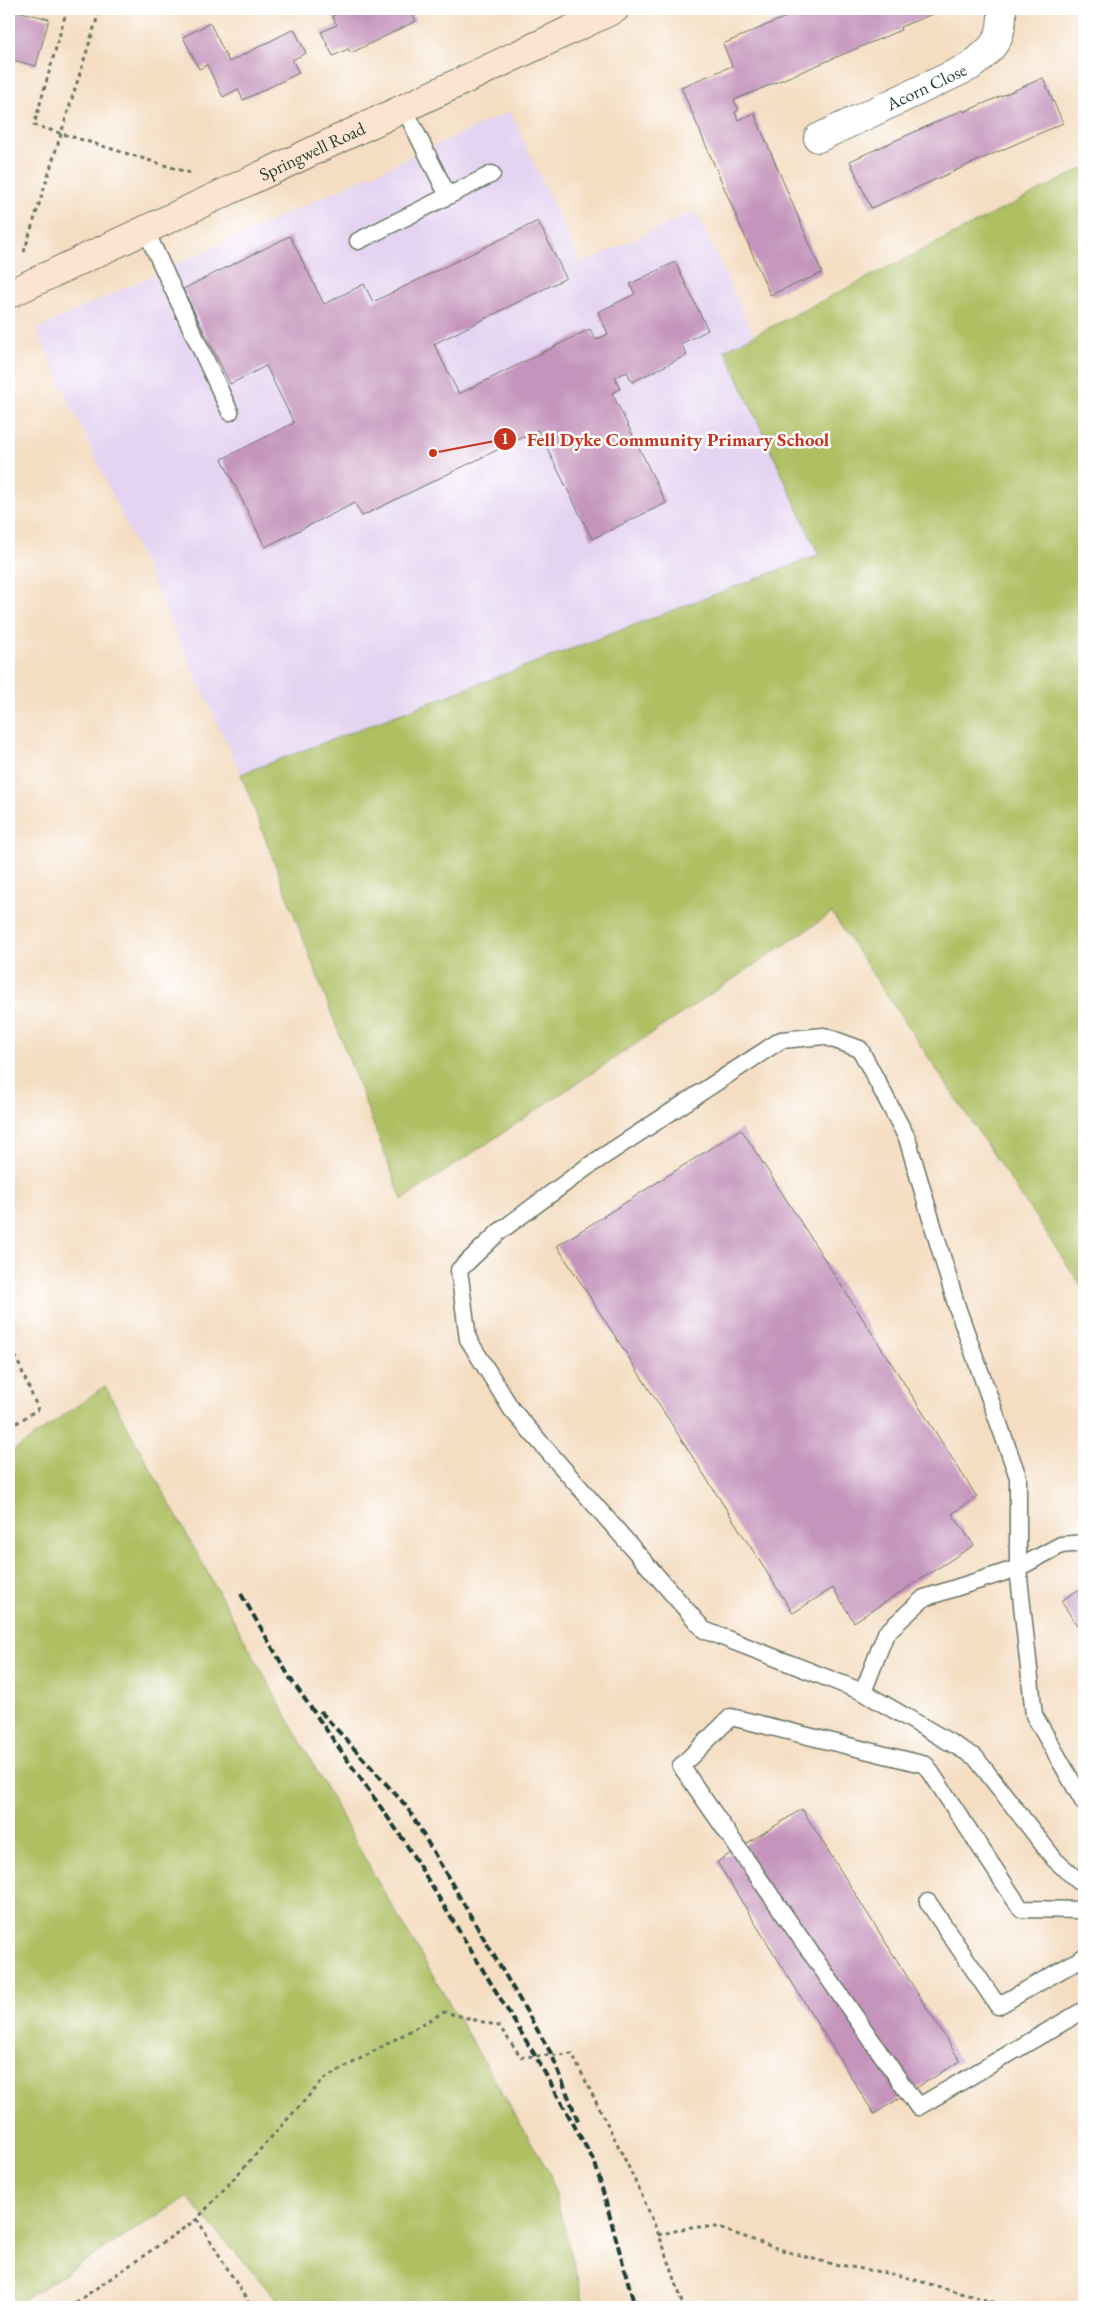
<svg xmlns="http://www.w3.org/2000/svg" width="1093" height="2316" font-family="'EB Garamond',serif">
  <style>
    .built { fill: #e4d3f1 }
    .green { fill: #afc063; stroke: #677e4c }
    .building { fill: #c594bc }
    .lines { fill: none; stroke-linecap: round; stroke-linejoin: round }
    .lane-casing { stroke: #6a7565; stroke-width: 19 }
    .street-casing { stroke: #6a7565; stroke-width: 30 }
    .secondary-casing { stroke: #6a7565; stroke-width: 30 }
    .path { stroke: #6a7565; stroke-width: 3; stroke-dasharray: 4 4; stroke-linecap: butt }
    .lane { stroke: #fff; stroke-width: 16 }
    .street { stroke: #fff; stroke-width: 28 }
    .secondary { stroke: #fde4d0; stroke-width: 28 }
    .rail { stroke: #1f3d34; stroke-width: 4; stroke-dasharray: 8 4; stroke-linecap: butt }
    .labels { text-anchor: middle; stroke-width: 5; stroke-linejoin: round; paint-order: stroke }
    .street-label { font-size: 18px; fill: #1f3d34; stroke: #fff }
    .leader { fill: none; stroke: #c8321e; stroke-width: 2 }
    .callout-dot { fill: #c8321e; stroke: #fff; stroke-width: 2 }
    .mark-label { font-size: 15px; text-anchor: middle; font-weight: bold; fill: #fff }
    .callout-label { font-size: 19px; text-anchor: middle; font-weight: bold; fill: #c8321e; stroke: #fff; stroke-width: 5; stroke-linejoin: round; paint-order: stroke }
  </style>
  <rect width="100%" height="100%" fill="#fff"/>
  <filter id="ink" filterUnits="userSpaceOnUse"><feTurbulence type="fractalNoise" baseFrequency=".02" numOctaves="2"/><feDisplacementMap in="SourceGraphic" scale="10" xChannelSelector="R" yChannelSelector="G"/><feConvolveMatrix kernelMatrix="1 2 1 2 8 2 1 2 1" color-interpolation-filters="sRGB"/></filter>
  <filter id="wash" filterUnits="userSpaceOnUse"><feTurbulence type="fractalNoise" baseFrequency=".0096" numOctaves="4" result="noise"/><feDisplacementMap in="SourceGraphic" scale="20" xChannelSelector="R" yChannelSelector="G"/><feGaussianBlur stdDeviation="1.12" result="paint"/><feColorMatrix in="noise" values="0 0 0 0 0 0 0 0 0 0 0 0 0 0 0 0 0 1.4 0 .05"/><feComposite in="paint" operator="in"/></filter>
  <g filter="url(#wash)">
    <rect width="100%" height="100%" fill="#f4ddc1"/>
    <path class="built" d="M510,111L581,264L696,211L754,336L725,351L819,555L241,774L36,329Z"/>
    <g class="green">
      <path d="M1084,168V1290L832,913L402,1200L241,774L819,555L725,350Z"/>
      <path d="M105,1386L375,1877L550,2174L585,2307H283L187,2197L12,2307H9V1454Z"/>
    </g>
    <g id="blocks">
      <g class="building">
        <path d="M9,9L49,19L36,66L9,59Z"/>
        <path d="M346,9H422L412,14L416,21L351,53L348,49L333,56L321,32L337,25L332,16Z"/>
        <path d="M813,9H945L900,27L901,30L734,100L739,110L735,112L738,120L754,113L822,273L770,295L681,87L732,66L723,44L802,10L804,12Z"/>
        <path d="M210,23L229,62L294,29L306,53L292,60L299,73L243,100L238,89L223,97L207,65L199,69L183,37Z"/>
        <path d="M1043,78L1063,123L871,208L850,161L963,110L964,112Z"/>
        <path d="M538,221L566,278L434,344L459,394L590,329L596,340L608,334L598,312L635,294L630,284L675,262L708,330L681,344L687,355L632,382L627,372L615,377L620,389L612,393L666,503L592,539L538,430L362,516L355,503L265,547L222,459L294,423L266,366L230,384L183,289L290,236L324,304L364,284L373,302Z"/>
        <path d="M741,1129L977,1497L952,1514L974,1545L854,1622L833,1588L793,1613L557,1246Z"/>
        <path d="M1084,1586V1636L1061,1601Z"/>
        <path d="M802,1809L960,2061L874,2114L717,1862Z"/>
      </g>
    </g>
  </g>
  <g filter="url(#ink)">
    <use href="#blocks" fill-opacity="0" stroke="#6a7565" stroke-width="1"/>
    <g class="lines">
      <defs>
        <g id="lane">
          <path d="M404,108L448,196"/>
          <path d="M145,229L230,412"/>
          <path d="M358,241L492,174"/>
          <path d="M863,1692L886,1633L924,1598L1018,1568L1061,1545L1084,1543"/>
          <path d="M1084,1803L1034,1715L1018,1568V1477L957,1307L907,1138L860,1049L824,1036L781,1040L587,1167L499,1232L459,1270L468,1339L512,1410L704,1630L863,1692L975,1757L1055,1860L1084,1886"/>
          <path d="M928,1902L998,2006L1084,1957"/>
          <path d="M1084,1910L1021,1909L926,1765L731,1717L681,1766L918,2107L1084,2010"/>
        </g>
        <g id="street">
          <path id="s1" d="M818,138L971,66C994,47 1003,40 1002,9"/>
        </g>
        <g id="secondary">
          <path id="s2" d="M9,294L615,9"/>
        </g>
      </defs>
      <use href="#lane" class="lane-casing"/>
      <use href="#street" class="street-casing"/>
      <use href="#secondary" class="secondary-casing"/>
      <g class="path">
        <path d="M67,9L34,125L190,173"/>
        <path d="M24,252L100,9"/>
        <path d="M9,1341L38,1409L9,1428"/>
        <path d="M197,2219L251,2307"/>
        <path d="M658,2235L691,2227H716L785,2251L828,2263L898,2275L1010,2307"/>
        <path d="M69,2307L197,2219L324,2079L444,2012L499,2026L521,2057L572,2054C611,2133 661,2222 683,2307"/>
      </g>
      <use href="#lane" class="lane"/>
      <use href="#street" class="street"/>
      <use href="#secondary" class="secondary"/>
      <g class="rail">
        <path d="M241,1594L290,1678L403,1839L536,2057L595,2163L635,2307"/>
        <path d="M320,1711L407,1807L552,2055L578,2121"/>
      </g>
    </g>
  </g>
  <g class="labels">
    <g class="street-label">
      <text dy="6" stroke="none"><textPath href="#s1" startOffset="120">Acorn Close</textPath></text>
      <text dy="6" stroke="none"><textPath href="#s2" startOffset="335">Springwell Road</textPath></text>
    </g>
  </g>
  <path class="leader" d="M433 453L505 439"/>
  <g class="callout-dot">
    <circle cx="433" cy="453" r="5"/>
    <circle cx="505" cy="439" r="12"/>
  </g>
  <g class="mark-label">
    <text x="505" y="444">1</text>
  </g>
  <g class="callout-label">
    <text x="678" y="446">Fell Dyke Community Primary School</text>
  </g>
  <rect width="1093" height="2316" fill="none" stroke="#fff" stroke-width="30"/>
</svg>
